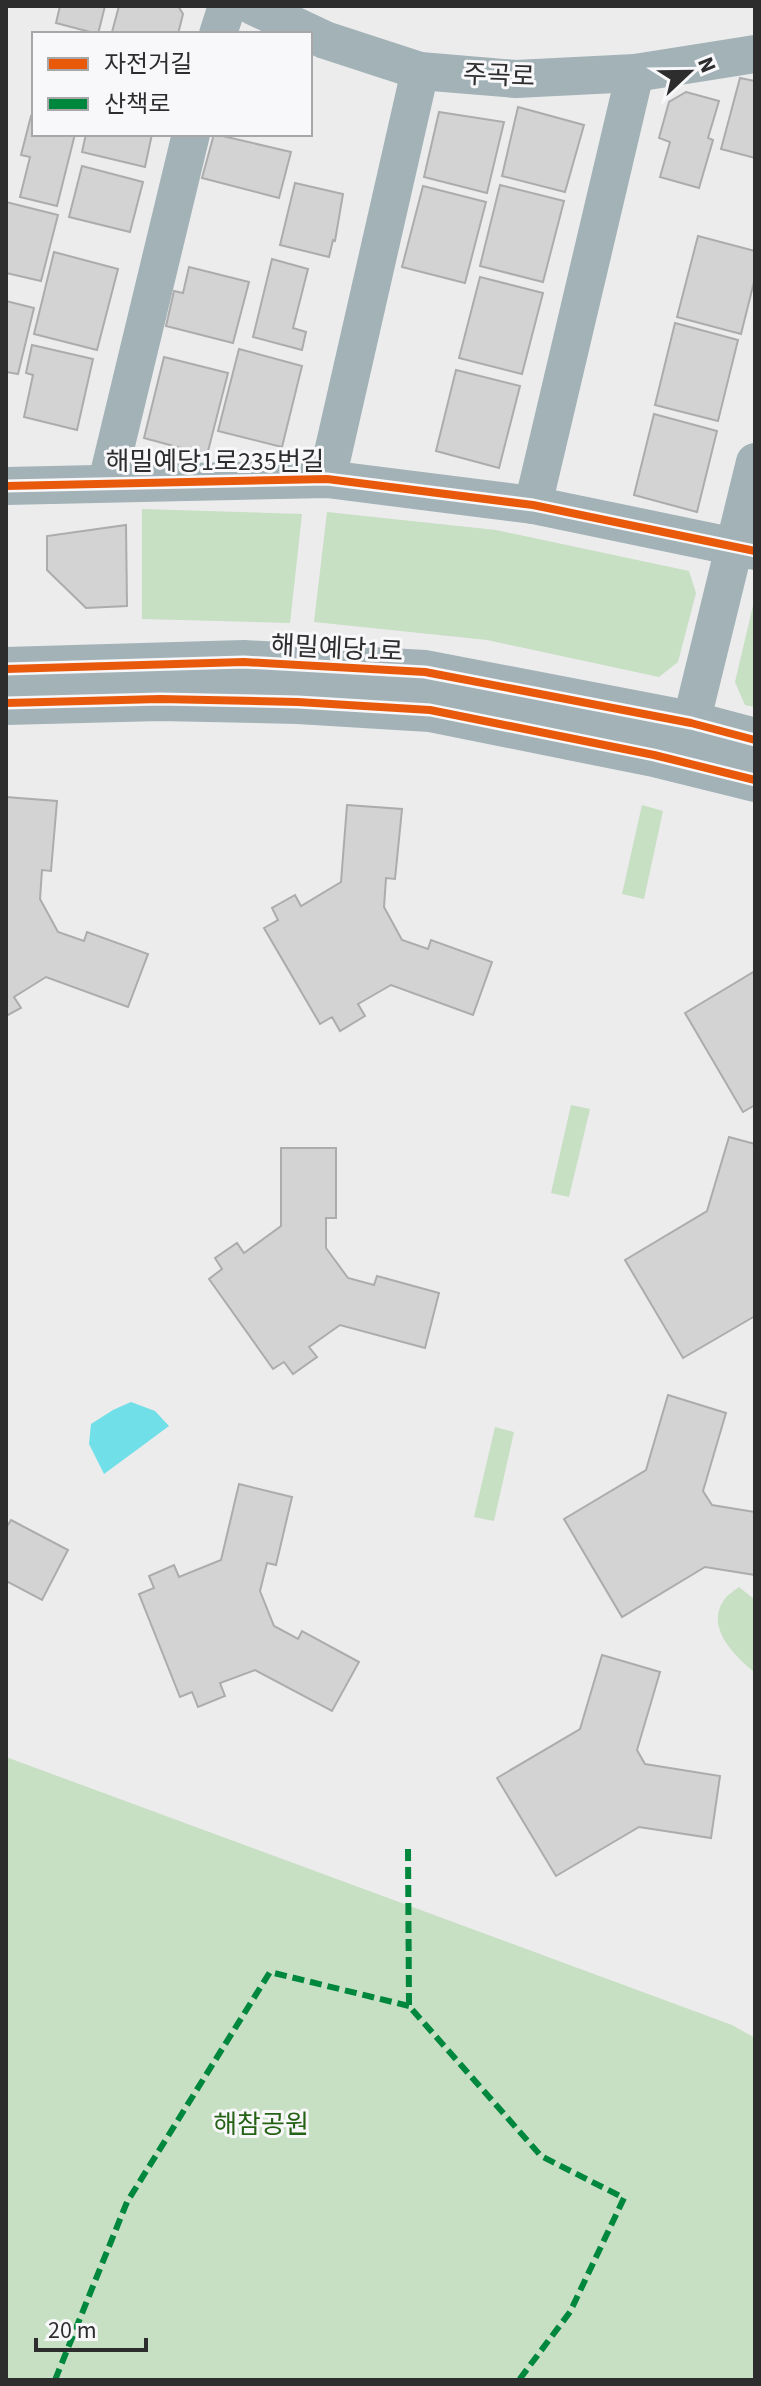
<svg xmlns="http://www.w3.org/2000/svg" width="761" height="2386" font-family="'Source Sans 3','Noto Sans KR',sans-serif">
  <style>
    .green { fill: #c7dfc2 }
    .water { fill: #70dfe8 }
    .building { fill: #d3d3d4; stroke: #acacad; stroke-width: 2 }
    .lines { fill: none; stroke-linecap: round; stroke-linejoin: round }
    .minor { stroke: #a2b2b6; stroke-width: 38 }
    .tertiary { stroke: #a2b2b6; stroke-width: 44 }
    .quiet { stroke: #00873e; stroke-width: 6; stroke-dasharray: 12 6; stroke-linecap: butt }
    .cycleway-casing { stroke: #f8f8fb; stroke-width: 13 }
    .cycleway { stroke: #e8590c; stroke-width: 8 }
    .labels { text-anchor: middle; stroke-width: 6; stroke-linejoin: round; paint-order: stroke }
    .street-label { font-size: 26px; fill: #2d2d2e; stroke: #f8f8fb }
    .park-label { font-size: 26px; fill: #256215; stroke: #f8f8fb }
  </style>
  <rect width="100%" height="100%" fill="#ececed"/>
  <g class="green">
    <path d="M142,509L302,514L290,623L142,619Z"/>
    <path d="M327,512L496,530L689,571L696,593L678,662L659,677L487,640L314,622Z"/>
    <path d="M755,597V707L745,705L735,682Z"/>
    <path d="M642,805L663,811L644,899L622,894Z"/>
    <path d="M571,1105L590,1109L569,1197L551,1193Z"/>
    <path d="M495,1427L514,1432L494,1521L474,1517Z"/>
    <path d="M739,1587L755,1600V1669L753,1671C734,1655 705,1627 724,1600C727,1595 734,1591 739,1587Z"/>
    <path d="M6,1757L732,2025L755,2038V2380H6Z"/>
  </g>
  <path class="water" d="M131,1402L155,1411L169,1426L104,1474L89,1444L91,1424L113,1410Z"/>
  <g class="building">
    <path d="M60,6H105L98,34L56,23Z"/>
    <path d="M119,6H178L183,14L178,34L112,32Z"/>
    <path d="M740,78L755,81V158L721,149Z"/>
    <path d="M686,92L719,101L708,138L713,140L699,188L660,177L670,142L659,138L669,102Z"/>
    <path d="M518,107L584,125L565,192L502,176Z"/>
    <path d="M439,112L504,122L487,193L424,177Z"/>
    <path d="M31,116L34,117V134H75L57,206L20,197L30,157L21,155Z"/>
    <path d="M86,134H152L145,167L82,152Z"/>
    <path d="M214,134L291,152L279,198L202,178Z"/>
    <path d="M82,166L143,182L130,232L69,217Z"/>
    <path d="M295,183L343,194L335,241L333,240L329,257L280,245Z"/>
    <path d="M500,185L564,201L543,282L480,266Z"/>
    <path d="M423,186L486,202L465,283L402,267Z"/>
    <path d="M6,202L58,215L41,281L6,273Z"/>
    <path d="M698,236L755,251V278L741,334L677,317Z"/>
    <path d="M54,252L118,269L97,350L34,334Z"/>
    <path d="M272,259L308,269L293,328L306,332L302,350L253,337Z"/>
    <path d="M189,267L249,282L233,343L166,326L174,291L183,293Z"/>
    <path d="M480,277L543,293L522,374L459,358Z"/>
    <path d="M6,301L34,308L18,374L6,372Z"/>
    <path d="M675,323L738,340L718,421L655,405Z"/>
    <path d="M32,345L93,359L77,430L24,417L33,375L26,373Z"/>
    <path d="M239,349L302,366L282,447L218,431Z"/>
    <path d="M164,357L228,373L207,455L144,438Z"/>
    <path d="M456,370L520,386L499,468L436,451Z"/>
    <path d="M654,414L717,431L697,512L634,495Z"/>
    <path d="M126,525L127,606L86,608L47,570V536Z"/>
    <path d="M6,797L57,801L51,871L42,870L40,899L58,932L84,941L87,932L148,954L128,1007L46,977L14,997L21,1008L6,1016Z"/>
    <path d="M347,805L402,809L395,879L386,878L384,907L402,940L428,949L431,940L492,962L473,1015L391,985L358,1004L365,1016L340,1031L332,1017L320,1024L264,928L278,920L272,908L295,895L301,906L341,882Z"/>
    <path d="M755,971V1105L743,1112L685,1013Z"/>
    <path d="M729,1137L755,1144V1316L683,1358L625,1260L707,1211Z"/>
    <path d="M281,1148H336V1218H326V1248L348,1278L374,1285L377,1276L439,1293L425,1348L340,1325L309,1347L317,1357L293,1374L284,1362L273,1369L209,1279L222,1269L215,1258L237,1243L244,1253L281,1226Z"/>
    <path d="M668,1395L726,1413L703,1491L712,1505L755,1512V1575L705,1567L622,1617L564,1519L646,1470Z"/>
    <path d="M239,1484L292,1497L276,1565L267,1563L260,1591L274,1626L298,1639L302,1631L359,1662L332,1711L255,1670L220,1683L225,1696L198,1707L192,1692L180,1697L139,1594L154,1588L149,1576L174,1565L179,1577L221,1560Z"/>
    <path d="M11,1520L68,1550L42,1600L6,1581V1528Z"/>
    <path d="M602,1655L660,1672L637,1750L645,1764L720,1776L711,1838L639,1827L556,1876L497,1778L580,1729Z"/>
  </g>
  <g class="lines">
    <g class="minor">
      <path d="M253,6L325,40L420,71L516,79L635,73L755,54"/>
      <path d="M218,34L227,6"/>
      <path d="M327,479L420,71"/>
      <path d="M107,482L191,134"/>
      <path d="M6,486L327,479L533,505L755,551"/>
      <path d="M533,505L635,73"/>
      <path d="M691,723L755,462"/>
    </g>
    <g class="tertiary">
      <path d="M6,669L244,662L425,672L691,723L755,740"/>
      <path d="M6,703L160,699L298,702L430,710L654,755L755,780"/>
    </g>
    <g class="quiet">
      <path d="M408,1849L409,2006L541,2156L624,2198L570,2312L519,2380"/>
      <path d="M55,2380L127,2202L270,1972L409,2006"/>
    </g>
    <defs>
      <g id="cycleway">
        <path d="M6,486L327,479L533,505L755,551"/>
        <path d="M6,669L244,662L425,672L691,723L755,740"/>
        <path d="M6,703L160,699L298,702L430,710L654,755L755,780"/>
      </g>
    </defs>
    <use href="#cycleway" class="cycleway-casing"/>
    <use href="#cycleway" class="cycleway"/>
  </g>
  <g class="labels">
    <g class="street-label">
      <text transform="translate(499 75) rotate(2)" y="9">주곡로</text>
      <text x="215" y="470">해밀예당1로235번길</text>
      <text transform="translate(337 648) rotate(3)" y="9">해밀예당1로</text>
    </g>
    <g class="park-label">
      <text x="261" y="2133">해참공원</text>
    </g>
  </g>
  <rect width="761" height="2386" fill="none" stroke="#2d2d2e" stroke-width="16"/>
  <rect x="32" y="32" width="280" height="104" fill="#f8f8fb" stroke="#a7a7a9" stroke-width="2"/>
  <rect x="48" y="58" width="40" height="12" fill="#e8590c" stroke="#a7a7a9" stroke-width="2"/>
  <text x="104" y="72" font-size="24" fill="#2d2d2e">자전거길</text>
  <rect x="48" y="98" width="40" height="12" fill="#00873e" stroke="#a7a7a9" stroke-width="2"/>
  <text x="104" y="112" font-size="24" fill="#2d2d2e">산책로</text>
  <g transform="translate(689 72) rotate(68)" stroke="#f8f8fb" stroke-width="6" paint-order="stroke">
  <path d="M0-6L14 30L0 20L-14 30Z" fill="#2d2d2e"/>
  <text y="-12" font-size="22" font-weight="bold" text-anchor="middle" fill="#2d2d2e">N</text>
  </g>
  <path d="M36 2338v12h110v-12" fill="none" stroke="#2d2d2e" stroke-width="4"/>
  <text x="48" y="2338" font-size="24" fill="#2d2d2e" stroke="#f8f8fb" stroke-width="6" paint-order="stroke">20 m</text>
</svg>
